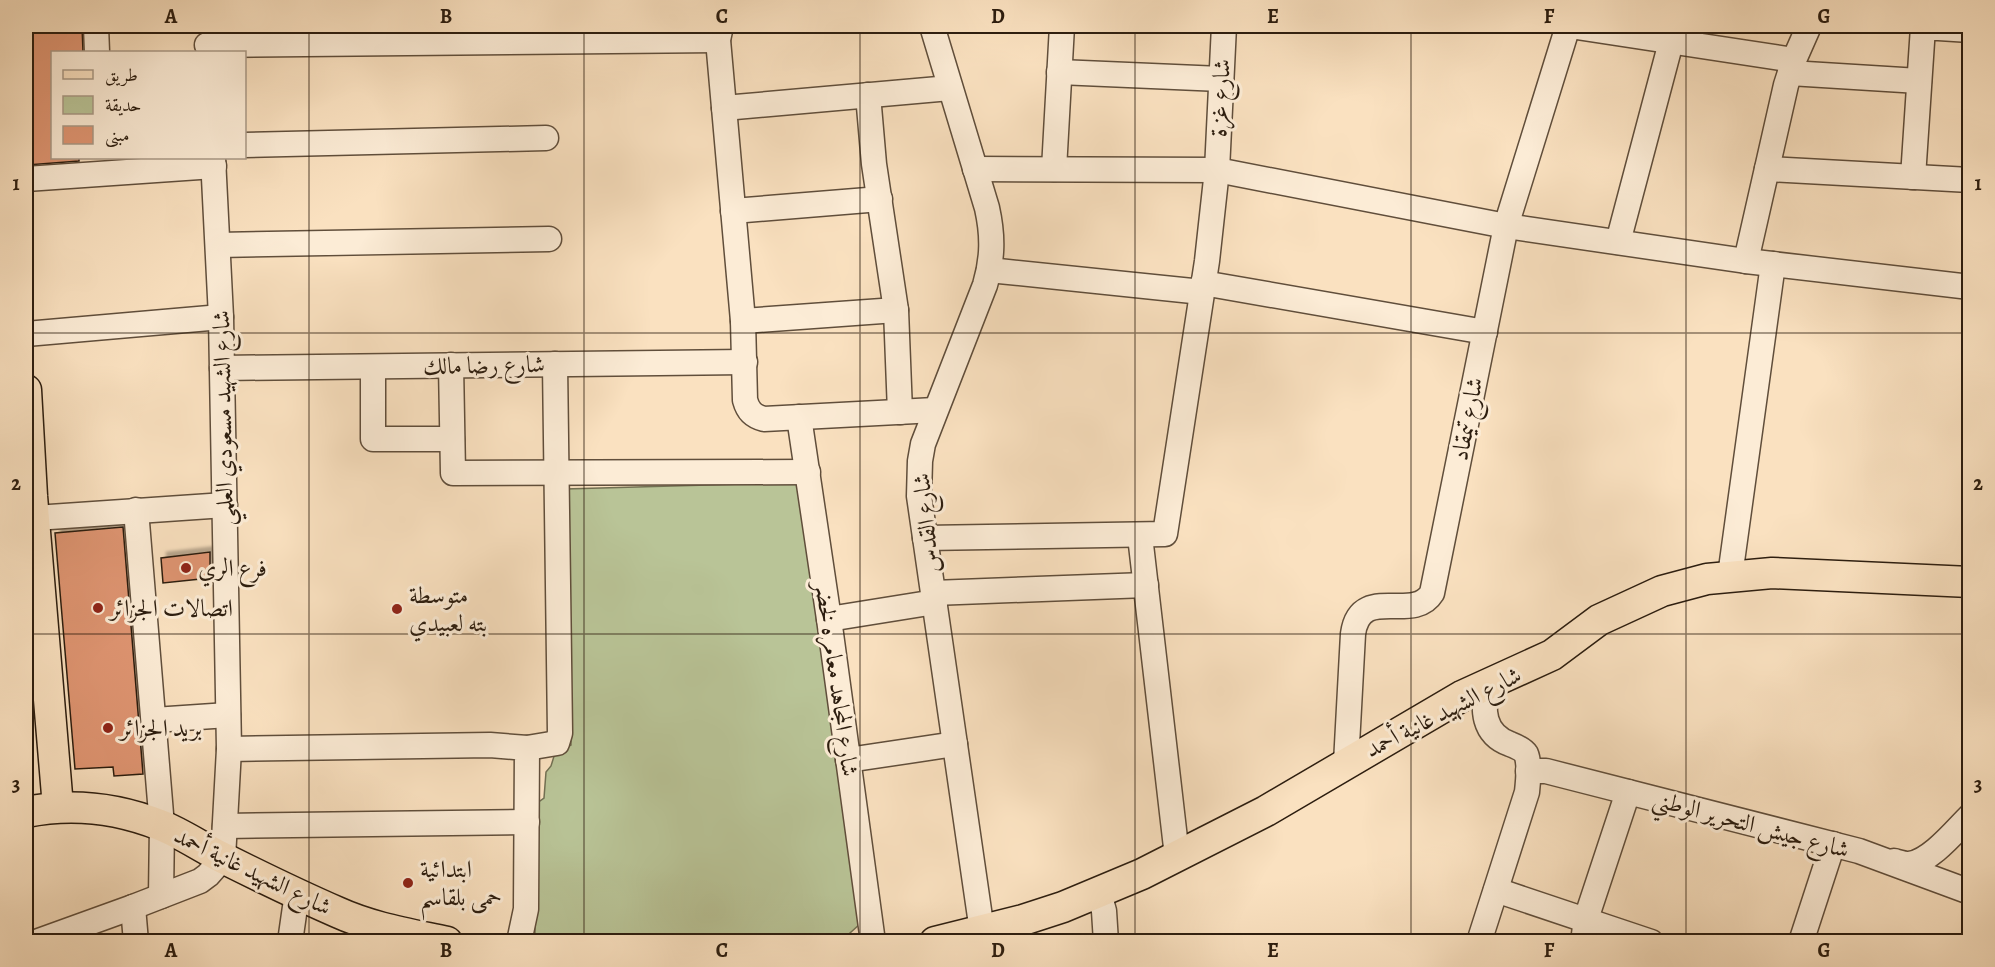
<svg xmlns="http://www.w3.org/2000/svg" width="1995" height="967" font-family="Alegreya,Amiri,serif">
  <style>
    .green { fill: #b9c497; stroke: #727053; stroke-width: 1.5 }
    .building { fill: #df9572; stroke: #2c1d0f; stroke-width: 1.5; filter: url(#shadow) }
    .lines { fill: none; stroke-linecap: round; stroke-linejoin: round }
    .minor-casing { stroke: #604e3b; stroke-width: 27 }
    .major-casing { stroke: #2c1d0f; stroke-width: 33 }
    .minor { stroke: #fcecd6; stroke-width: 24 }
    .major { stroke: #fae1c0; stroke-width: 30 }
    .grid { fill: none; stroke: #2c1d0f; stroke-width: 1.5; stroke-opacity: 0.55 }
    .poi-dot { fill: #8f2418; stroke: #fcecd6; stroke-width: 2 }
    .labels { text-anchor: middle; stroke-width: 6; stroke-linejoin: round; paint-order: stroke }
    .street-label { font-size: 24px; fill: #2c1d0f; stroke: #fcecd6 }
    .poi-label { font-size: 24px; fill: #2c1d0f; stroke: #fcecd6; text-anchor: start }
    .neatline { fill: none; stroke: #2c1d0f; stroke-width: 2 }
    .grid-label { font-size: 20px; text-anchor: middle; font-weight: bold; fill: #2c1d0f }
  </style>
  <defs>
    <filter id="shadow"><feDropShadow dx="5.5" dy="-5.5" stdDeviation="1.5" flood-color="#0004"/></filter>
  </defs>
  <rect width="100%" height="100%" fill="#fae1c0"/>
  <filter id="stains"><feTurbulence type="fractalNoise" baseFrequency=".00333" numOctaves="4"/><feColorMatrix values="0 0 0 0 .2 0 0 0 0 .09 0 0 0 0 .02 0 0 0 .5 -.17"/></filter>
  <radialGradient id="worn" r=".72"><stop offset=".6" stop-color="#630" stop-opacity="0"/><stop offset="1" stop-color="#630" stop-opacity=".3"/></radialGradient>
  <path class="green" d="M744,484H801L860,924L841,941H538L535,936L533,806L544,798L546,772L551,766L555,753L571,745L565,489Z"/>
  <g class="building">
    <path d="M43,26H82L83,52H52V158H79V161L27,165L26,30Z"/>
    <path d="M123,527L143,774L114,776L113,767L75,769L55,533Z"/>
    <path d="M210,552V578L163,583L161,558Z"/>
  </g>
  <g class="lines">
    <defs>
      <g id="minor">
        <path d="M96,26L97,52"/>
        <path d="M721,26L718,40L743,321L745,400C748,411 753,416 764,419L935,410"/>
        <path d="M932,26L987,208C993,235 993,258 985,285L923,444L920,461L919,496L982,931"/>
        <path d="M1570,26L1794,60"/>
        <path d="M207,45L718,40"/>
        <path d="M1059,72L1221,79"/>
        <path d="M1790,73L1919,81"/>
        <path d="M868,95L874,164L896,310L900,412"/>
        <path d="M724,108L950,88"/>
        <path d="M244,145L546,138"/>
        <path d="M975,169L1217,170L1506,226L1746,261L1970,287"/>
        <path d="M1054,169L1062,26"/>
        <path d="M1767,169L1970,180"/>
        <path d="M1913,177L1923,27L1970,30"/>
        <path d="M26,179L214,166"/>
        <path d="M733,211L880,199"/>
        <path d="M1618,242L1675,27"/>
        <path d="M218,245L549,239"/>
        <path d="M1746,261L1786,85L1794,60L1809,26"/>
        <path d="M989,270L1202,292"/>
        <path d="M1203,283L1485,332"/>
        <path d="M743,321L896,310"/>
        <path d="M26,334L221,317"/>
        <path d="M451,365L453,473L808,472"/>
        <path d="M373,367V439H452"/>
        <path d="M222,368L745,362"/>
        <path d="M799,417L829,619L873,942"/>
        <path d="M136,510L162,826L161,896"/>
        <path d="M35,518L225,505"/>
        <path d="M1140,536L1177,856"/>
        <path d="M925,538L1165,534L1207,261L1217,170L1224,26"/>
        <path d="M1730,576L1773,264"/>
        <path d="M933,593L1146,585"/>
        <path d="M829,619L935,602"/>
        <path d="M154,720L228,715"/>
        <path d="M527,748L557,743L560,733L555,364"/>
        <path d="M229,749L490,745L527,748L526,909L519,942"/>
        <path d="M848,760L955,744"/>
        <path d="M1346,763L1353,634C1360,583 1413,624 1432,593L1506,226L1568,26"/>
        <path d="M1528,771H1546L1859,851L1970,892"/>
        <path d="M225,826L527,822"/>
        <path d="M1894,861C1898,862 1904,864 1909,864C1930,862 1955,831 1970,816"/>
        <path d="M1496,890L1651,942"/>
        <path d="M1099,893L1104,911L1106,942"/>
        <path d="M133,907L136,942"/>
        <path d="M36,942L133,907L200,881L208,875L223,858L229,749L221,317L213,158"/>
        <path d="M290,942L297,893"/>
        <path d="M1479,942L1527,792C1528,783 1530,763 1526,754C1523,749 1515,746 1510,744C1482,734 1483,709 1486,684"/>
        <path d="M1583,942L1586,919L1628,792"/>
        <path d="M1801,942L1833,844"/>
      </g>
      <g id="major">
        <path d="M26,390L32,496L58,807"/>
        <path d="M26,812C71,803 117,808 160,825C181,833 201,847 221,857C259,876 298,895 337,912C372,928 410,934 447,942"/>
        <path d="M935,942L1023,920L1063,907L1142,874L1266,811L1462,696L1552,655L1599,620L1662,591L1707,579L1772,573L1970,582"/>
      </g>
    </defs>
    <use href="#minor" class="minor-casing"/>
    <use href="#major" class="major-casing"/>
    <use href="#minor" class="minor"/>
    <use href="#major" class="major"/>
  </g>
  <path class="grid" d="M309,26V942M584,26V942M860,26V942M1135,26V942M1411,26V942M1686,26V942M26,333H1970M26,634H1970"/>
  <g class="poi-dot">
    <circle cx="186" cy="568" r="6"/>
    <circle cx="98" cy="608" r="6"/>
    <circle cx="397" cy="609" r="6"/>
    <circle cx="108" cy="728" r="6"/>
    <circle cx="408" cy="883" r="6"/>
  </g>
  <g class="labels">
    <g class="street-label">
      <text transform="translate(1220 98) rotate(-87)" y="8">شارع غزة</text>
      <text transform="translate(484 365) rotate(-1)" y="8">شارع رضا مالك</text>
      <text transform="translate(223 418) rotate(-91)" y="8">شارع الشهيد مسعودي العلمي</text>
      <text transform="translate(1467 419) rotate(-79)" y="8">شارع تيمقاد</text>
      <text transform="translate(926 523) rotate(-96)" y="8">شارع القدس</text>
      <text transform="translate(837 679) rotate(82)" y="8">شارع المجاهد معامره لخضر</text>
      <text transform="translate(1443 712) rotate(-27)" y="8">شارع الشهيد غانية أحمد</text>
      <text transform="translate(1751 824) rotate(15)" y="8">شارع جيش التحرير الوطني</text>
      <text transform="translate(253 871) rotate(26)" y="8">شارع الشهيد غانية أحمد</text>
    </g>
    <g class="poi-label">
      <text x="198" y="576">فرع الري</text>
      <text x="409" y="603">متوسطة<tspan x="409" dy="28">بته لعبيدي</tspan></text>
      <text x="110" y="616">اتصالات الجزائر</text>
      <text x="120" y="736">بريد الجزائر</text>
      <text x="420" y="877">ابتدائية<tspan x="420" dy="28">حمى بلقاسم</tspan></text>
    </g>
  </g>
  <rect width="1995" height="967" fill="none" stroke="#fae1c0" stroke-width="66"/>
  <rect x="51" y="51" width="195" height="108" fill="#fcecd6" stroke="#a99986" stroke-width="1.5"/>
  <rect x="63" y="70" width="30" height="9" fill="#fae1c0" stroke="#a99986" stroke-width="1.5"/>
  <text x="105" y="81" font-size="18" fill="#2c1d0f">طريق</text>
  <rect x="63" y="96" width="30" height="18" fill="#b9c497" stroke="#a99986" stroke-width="1.5"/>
  <text x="105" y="111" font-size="18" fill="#2c1d0f">حديقة</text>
  <rect x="63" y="126" width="30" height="18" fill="#df9572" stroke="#a99986" stroke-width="1.5"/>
  <text x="105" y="141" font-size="18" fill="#2c1d0f">مبنى</text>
  <rect x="33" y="33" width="1929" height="901" class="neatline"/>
  <g class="grid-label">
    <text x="171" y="23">A</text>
    <text x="446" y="23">B</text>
    <text x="722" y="23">C</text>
    <text x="998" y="23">D</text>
    <text x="1273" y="23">E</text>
    <text x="1549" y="23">F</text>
    <text x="1824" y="23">G</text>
    <text x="16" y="190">1</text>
    <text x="1978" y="190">1</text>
    <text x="16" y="490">2</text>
    <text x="1978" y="490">2</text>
    <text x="16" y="791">3</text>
    <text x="1978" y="791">3</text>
    <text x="171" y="957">A</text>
    <text x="446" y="957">B</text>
    <text x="722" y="957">C</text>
    <text x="998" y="957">D</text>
    <text x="1273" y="957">E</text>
    <text x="1549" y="957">F</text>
    <text x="1824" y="957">G</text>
  </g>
  <rect width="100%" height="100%" filter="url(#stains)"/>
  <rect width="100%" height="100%" fill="url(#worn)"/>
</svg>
